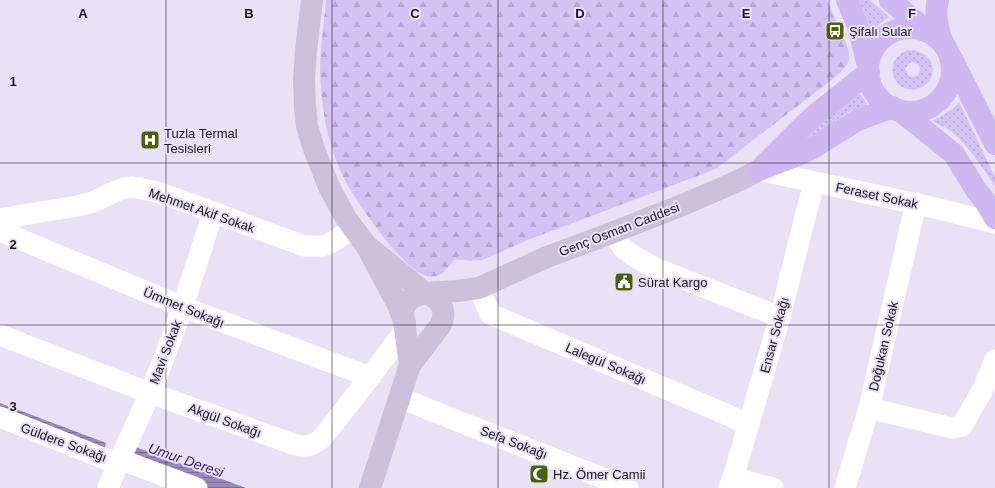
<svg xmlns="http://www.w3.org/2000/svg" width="995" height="488" font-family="Arial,sans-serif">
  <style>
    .grass { fill: url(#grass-dots); fill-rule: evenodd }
    .forest { fill: url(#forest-firs) }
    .water { fill: url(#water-rules) }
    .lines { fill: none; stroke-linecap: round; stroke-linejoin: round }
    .street { stroke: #fff; stroke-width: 21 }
    .secondary { stroke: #cbc1db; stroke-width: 22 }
    .primary { stroke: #cfb8f2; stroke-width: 22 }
    .grid { fill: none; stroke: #17141b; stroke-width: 1; stroke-opacity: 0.55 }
    .labels { text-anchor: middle; stroke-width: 4; stroke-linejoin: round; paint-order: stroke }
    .poi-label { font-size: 13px; fill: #17141b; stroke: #e9e2f6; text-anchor: start }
    .street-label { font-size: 13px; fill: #17141b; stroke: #e9e2f6 }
    .water-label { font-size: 14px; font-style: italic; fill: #3a1d5d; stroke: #e9e2f6 }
    .grid-label { font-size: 13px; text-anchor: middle; font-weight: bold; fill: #17141b; stroke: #e9e2f6; stroke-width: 4; stroke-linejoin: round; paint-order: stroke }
  </style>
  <defs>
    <pattern id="grass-dots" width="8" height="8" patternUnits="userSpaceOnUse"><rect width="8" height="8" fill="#d3c3f4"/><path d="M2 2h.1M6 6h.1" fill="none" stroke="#b4a7d1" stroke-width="1.8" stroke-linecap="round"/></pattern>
    <pattern id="forest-firs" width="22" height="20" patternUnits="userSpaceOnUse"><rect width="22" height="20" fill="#d3c3f4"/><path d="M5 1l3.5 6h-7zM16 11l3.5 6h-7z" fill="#b4a7d1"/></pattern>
    <pattern id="water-rules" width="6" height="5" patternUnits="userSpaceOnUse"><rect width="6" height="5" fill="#9a87bc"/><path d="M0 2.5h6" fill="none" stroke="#7d6d98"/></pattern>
  </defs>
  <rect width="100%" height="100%" fill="#e9e2f6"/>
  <g class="grass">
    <path d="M859,0H870L889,17L872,30Z"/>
    <path d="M908,50C924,50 938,61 931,78C929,81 926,85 922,87C898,100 877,62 908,50ZM912,62C919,63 922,69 918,75L913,77L909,76L905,70L908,64Z"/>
    <path d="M859,93L867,104V108L852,110L808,140L803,142L801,139Z"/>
    <path d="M959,102L995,177V186C983,169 968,145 952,132C947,128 939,125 933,121C942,115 953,111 959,102Z"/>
  </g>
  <path class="forest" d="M326,0H827L847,46C853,62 846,68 834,78L717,168L708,172L528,240L482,260L470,261L455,259C452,262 444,273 440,275C438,276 431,277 428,276C406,274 358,204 347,184C337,166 329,142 325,121C322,105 321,89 320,73C320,49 324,24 326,0Z"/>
  <g class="water">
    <path d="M0,403L106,443L104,450L0,415Z"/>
    <path d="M133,446L246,488H207L129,459Z"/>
  </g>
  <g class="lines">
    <g class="street">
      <path d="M759,170L927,206L995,223"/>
      <path d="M0,219L78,206L93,202L116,191L125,188L133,187L157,192L183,201L304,246H322L329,244L354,228"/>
      <path d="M0,231L183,307L370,377"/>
      <path d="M613,232L623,248L632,255L655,268L780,317"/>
      <path d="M479,288L490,314L749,424"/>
      <path d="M0,335L150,393L296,445C308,448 314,445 323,437L370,377L405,330"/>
      <path d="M400,398L628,488"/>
      <path d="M869,408L952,428L962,426L983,389L995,360"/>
      <path d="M0,417L108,460L119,459L197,488"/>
      <path d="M733,478L773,488"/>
      <path d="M108,488C121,456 136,425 150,393C175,334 194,273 213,212"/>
      <path d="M729,488L733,478L780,317L814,182"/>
      <path d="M845,488L869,408L916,203"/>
    </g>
    <g class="secondary">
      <path d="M312,0L306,51L304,79L305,106L307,126L314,149L329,187L346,218L366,245L398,305L405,323"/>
      <path d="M366,245L425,293C441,298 448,311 440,326L410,365L403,313L404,307L408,301L413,297L425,293L457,291L479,288L547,257L606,235L685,204L738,181L759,170"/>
      <path d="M370,488L410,365"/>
    </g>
    <g class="primary">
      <path d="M847,0L858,26L868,67"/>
      <path d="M890,0L927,31"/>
      <path d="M938,0C934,15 938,29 943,43"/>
      <circle cx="910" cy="70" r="42"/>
      <path d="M952,59L995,144"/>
      <path d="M899,110L954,154L976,190L985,201L995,218"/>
      <path d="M764,165L802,127L815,115L869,72"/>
      <path d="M759,170L793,157L811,149L858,120L893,107"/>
    </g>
  </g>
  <path class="grid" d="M166,0V488M332,0V488M498,0V488M663,0V488M829,0V488M0,163H995M0,325H995"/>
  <defs>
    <symbol id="bus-square" viewBox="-11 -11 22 22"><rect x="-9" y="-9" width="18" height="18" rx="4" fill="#4c610b" stroke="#e9e2f6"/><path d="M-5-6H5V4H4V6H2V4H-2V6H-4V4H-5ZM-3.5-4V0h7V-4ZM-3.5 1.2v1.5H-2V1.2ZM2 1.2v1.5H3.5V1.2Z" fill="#fff"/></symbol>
    <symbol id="hospital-square" viewBox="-11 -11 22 22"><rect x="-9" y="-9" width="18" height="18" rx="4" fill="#4c610b" stroke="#e9e2f6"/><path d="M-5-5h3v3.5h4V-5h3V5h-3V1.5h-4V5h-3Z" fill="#fff"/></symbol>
    <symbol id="civic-square" viewBox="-11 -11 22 22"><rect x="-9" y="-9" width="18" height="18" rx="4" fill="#4c610b" stroke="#e9e2f6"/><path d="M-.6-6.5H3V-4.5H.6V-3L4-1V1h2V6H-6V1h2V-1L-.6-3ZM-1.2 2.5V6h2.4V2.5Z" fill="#fff"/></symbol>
    <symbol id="mosque-square" viewBox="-11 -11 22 22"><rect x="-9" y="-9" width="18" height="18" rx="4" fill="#4c610b" stroke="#e9e2f6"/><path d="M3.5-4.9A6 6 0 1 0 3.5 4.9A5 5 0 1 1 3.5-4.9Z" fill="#fff"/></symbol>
  </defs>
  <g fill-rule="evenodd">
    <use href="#bus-square" x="824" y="20" width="22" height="22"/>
    <use href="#hospital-square" x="139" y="129" width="22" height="22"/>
    <use href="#civic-square" x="613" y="271" width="22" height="22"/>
    <use href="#mosque-square" x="528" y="463" width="22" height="22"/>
  </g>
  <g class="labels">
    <g class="poi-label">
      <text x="849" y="36">Şifalı Sular</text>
      <text x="164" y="138">Tuzla Termal<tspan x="164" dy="15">Tesisleri</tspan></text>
      <text x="638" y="287">Sürat Kargo</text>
      <text x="553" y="479">Hz. Ömer Camii</text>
    </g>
    <g class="street-label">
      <text transform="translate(877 195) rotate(12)" y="5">Feraset Sokak</text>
      <text transform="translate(202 210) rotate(19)" y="5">Mehmet Akif Sokak</text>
      <text transform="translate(619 229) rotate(-21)" y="5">Genç Osman Caddesi</text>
      <text transform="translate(184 307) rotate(22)" y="5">Ümmet Sokağı</text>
      <text transform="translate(774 335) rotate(-75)" y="5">Ensar Sokağı</text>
      <text transform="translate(883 346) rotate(-77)" y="5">Doğukan Sokak</text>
      <text transform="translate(165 352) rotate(-69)" y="5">Mavi Sokak</text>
      <text transform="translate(606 363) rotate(23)" y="5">Lalegül Sokağı</text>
      <text transform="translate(225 420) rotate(20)" y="5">Akgül Sokağı</text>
      <text transform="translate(64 442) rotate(20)" y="5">Güldere Sokağı</text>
      <text transform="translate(514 442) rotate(21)" y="5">Sefa Sokağı</text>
    </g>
    <g class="water-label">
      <text transform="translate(186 460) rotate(19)" y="5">Umur Deresi</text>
    </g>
  </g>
  <g class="grid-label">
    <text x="83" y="18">A</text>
    <text x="249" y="18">B</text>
    <text x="415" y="18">C</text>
    <text x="580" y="18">D</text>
    <text x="746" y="18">E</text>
    <text x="912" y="18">F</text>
    <text x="13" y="86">1</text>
    <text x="13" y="249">2</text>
    <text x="13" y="411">3</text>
  </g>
</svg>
